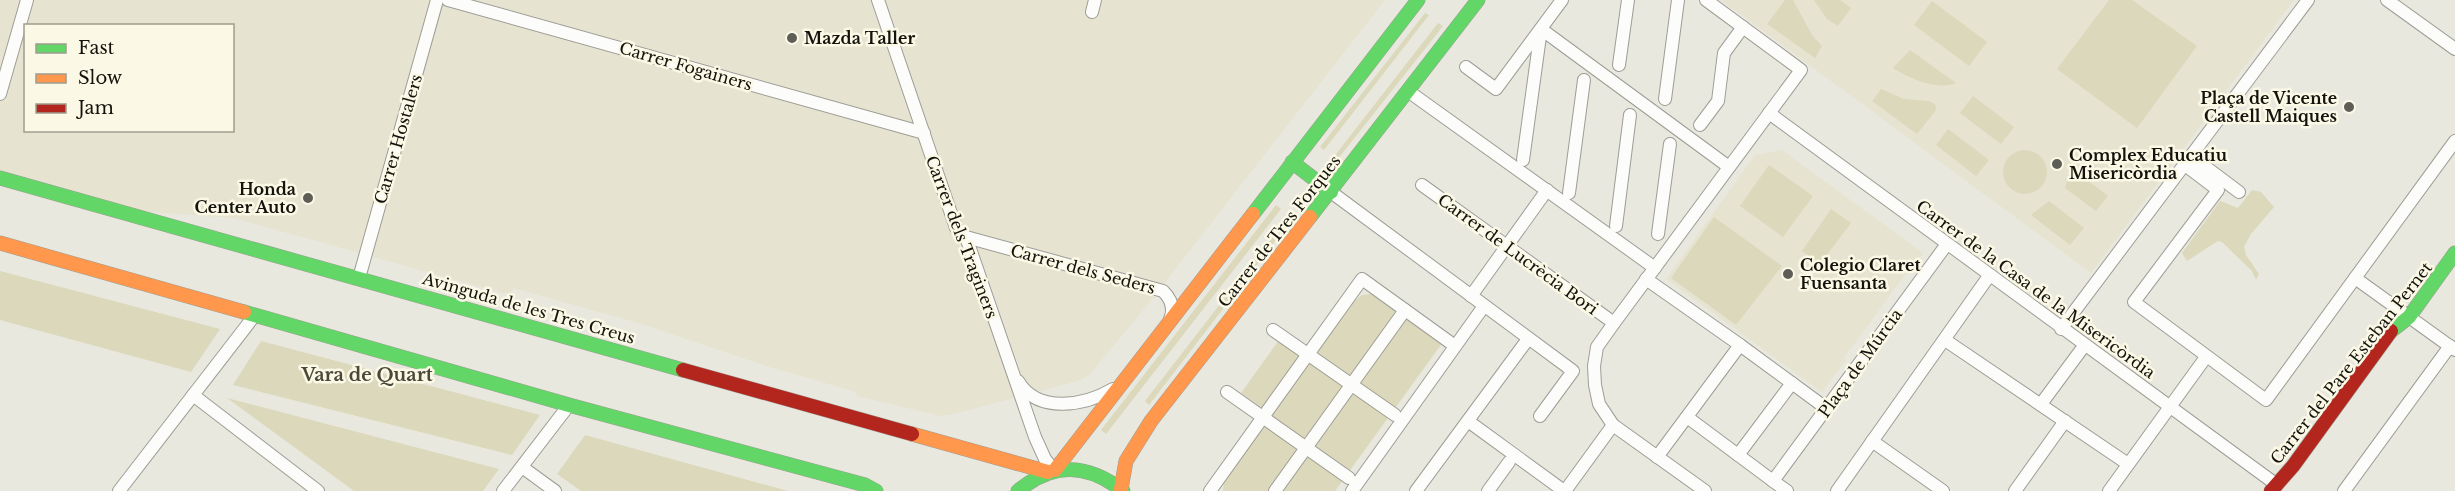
<svg xmlns="http://www.w3.org/2000/svg" width="2455" height="491" font-family="'Libre Baskerville',serif">
  <style>
    .built { fill: #e6e3d0; fill-rule: evenodd }
    .green { fill: #dcd8bb }
    .lines { fill: none; stroke-linecap: round; stroke-linejoin: round }
    .street-casing { stroke: #9e9d96; stroke-width: 14 }
    .fast-casing { stroke: #9e9d96; stroke-width: 15 }
    .slow-casing { stroke: #9e9d96; stroke-width: 15 }
    .jam-casing { stroke: #9e9d96; stroke-width: 15 }
    .street { stroke: #fcfcfa; stroke-width: 12 }
    .fast { stroke: #63d668; stroke-width: 14 }
    .slow { stroke: #ff974d; stroke-width: 14 }
    .jam { stroke: #b3261e; stroke-width: 14 }
    .poi-dot { fill: #5e5d56; stroke: #fbf9e6; stroke-width: 2 }
    .labels { text-anchor: middle; stroke-width: 5; stroke-linejoin: round; paint-order: stroke }
    .poi-label { font-size: 16px; font-weight: bold; fill: #13120c; stroke: #fbf9e6; text-anchor: start }
    .street-label { font-size: 16px; fill: #13120c; stroke: #fbf9e6 }
    .neighbourhood-label { font-size: 18px; font-weight: bold; fill: #4a4839; stroke: #fbf9e6 }
  </style>
  <rect width="100%" height="100%" fill="#e9e8de"/>
  <g class="built">
    <path d="M0,0H1385L1149,303L1090,374L1081,380L954,414L941,416L856,396V392L766,366L642,324L513,288L510,295L233,218L69,206L0,185ZM26,26H232V130H26Z"/>
    <path d="M1721,0H2294L2091,273Z"/>
    <path d="M1782,150L1923,253L1912,268H1910L1844,358L1846,360L1822,392L1666,279L1755,155Z"/>
  </g>
  <g class="green">
    <path d="M1785,0H1793L1812,35L1822,46L1815,58L1767,24Z"/>
    <path d="M1814,0H1840L1851,8L1838,26L1827,19Z"/>
    <path d="M2109,0H2132L2197,46L2137,128L2057,69Z"/>
    <path d="M1932,1L1987,42L1969,66L1914,25Z"/>
    <path d="M1425,13L1429,15L1324,150L1320,147Z"/>
    <path d="M1438,23L1443,26L1337,160L1333,158Z"/>
    <path d="M1910,50L1956,83C1938,91 1908,78 1893,68Z"/>
    <path d="M1881,89L1904,99L1929,101L1935,104L1936,110L1917,134L1872,101Z"/>
    <path d="M1973,96L2014,127L2001,144L1960,113Z"/>
    <path d="M1948,129L1989,160L1976,176L1936,145Z"/>
    <circle cx="2025" cy="172" r="22"/>
    <path d="M1769,165L1813,196L1783,237L1740,206Z"/>
    <path d="M2071,168L2108,196L2096,211L2065,188Z"/>
    <path d="M2252,190L2261,192L2274,207L2251,234L2244,247L2246,255L2259,274L2256,280L2252,271L2222,242L2218,241L2187,261L2182,253L2220,201L2238,208Z"/>
    <path d="M2049,201L2084,228L2070,245L2031,215Z"/>
    <path d="M1276,205L1281,209L1106,434L1101,430Z"/>
    <path d="M1831,209L1851,223L1820,264L1802,251Z"/>
    <path d="M1289,215L1293,218L1149,405L1145,401Z"/>
    <path d="M1714,217L1782,266L1736,325L1671,278Z"/>
    <path d="M0,271L220,329L191,372L0,320Z"/>
    <path d="M1371,294L1380,297L1443,342L1335,491H1223L1224,481L1353,302L1362,295Z"/>
    <path d="M1279,340L1300,355L1262,408L1241,393Z"/>
    <path d="M261,341L540,415L512,455L233,385Z"/>
    <path d="M227,398L499,469L483,491H354Z"/>
    <path d="M585,435L788,491H581L557,474Z"/>
  </g>
  <g class="lines">
    <defs>
      <g id="street">
        <path d="M448,0L924,133"/>
        <path d="M878,0L956,228L966,237L1035,437L1045,459L1054,470"/>
        <path d="M2387,0L2455,49"/>
        <path d="M1092,12L1095,0"/>
        <path d="M1619,65L1628,0"/>
        <path d="M1466,67L1496,89L1562,0"/>
        <path d="M1408,91L1655,268"/>
        <path d="M0,94L27,0"/>
        <path d="M1665,99L1678,0"/>
        <path d="M1769,113L2277,485"/>
        <path d="M1700,125L1718,101L1724,53L1743,27"/>
        <path d="M2191,156L2239,192"/>
        <path d="M1523,160L1541,29L1729,167"/>
        <path d="M2185,165L2218,190L2134,302L2266,400L2455,141"/>
        <path d="M1422,185L1614,323"/>
        <path d="M1331,192L1573,371L1540,416"/>
        <path d="M1569,193L1584,80"/>
        <path d="M1616,226L1630,115"/>
        <path d="M1658,234L1670,144"/>
        <path d="M966,237L1163,291C1171,299 1175,308 1170,319"/>
        <path d="M359,278L437,0"/>
        <path d="M2355,278L2455,350"/>
        <path d="M1646,279L1740,345L1657,457"/>
        <path d="M1471,296L1547,190"/>
        <path d="M2061,329L2308,0"/>
        <path d="M1273,330L1395,415"/>
        <path d="M1945,340L2128,464"/>
        <path d="M1740,345L1819,403"/>
        <path d="M1018,381C1038,415 1086,405 1113,389"/>
        <path d="M1227,392L1349,478"/>
        <path d="M193,395L318,491"/>
        <path d="M2041,404L2084,346"/>
        <path d="M1687,417L1773,481"/>
        <path d="M1468,421L1564,491"/>
        <path d="M1872,441L1943,491"/>
        <path d="M1738,455L1792,383"/>
        <path d="M522,467L555,491"/>
        <path d="M119,491L255,315"/>
        <path d="M503,491L569,405"/>
        <path d="M1210,491L1362,279L1455,346"/>
        <path d="M1275,491L1405,310"/>
        <path d="M1352,491L1484,306"/>
        <path d="M1416,491L1528,339"/>
        <path d="M1488,491L1509,462"/>
        <path d="M1565,491L1613,425"/>
        <path d="M1705,491L1613,425L1599,404L1595,385L1594,366L1597,347L1614,323L1801,70L1706,0"/>
        <path d="M1787,491L1773,481L1947,244"/>
        <path d="M1837,491L1989,276"/>
        <path d="M2015,491L2065,421"/>
        <path d="M2109,491L2206,357"/>
        <path d="M2344,491L2450,346"/>
      </g>
      <g id="fast">
        <path d="M1292,162L1331,192"/>
        <path d="M0,178L683,370"/>
        <path d="M1253,214L1418,0"/>
        <path d="M1310,217L1478,0"/>
        <path d="M244,312L569,405L865,485L876,491"/>
        <path d="M2391,331L2409,317L2455,253"/>
        <path d="M1018,491C1053,462 1087,463 1123,491"/>
      </g>
      <g id="slow">
        <path d="M0,243L244,312"/>
        <path d="M912,434L1048,472"/>
        <path d="M1055,470L1253,214"/>
        <path d="M1121,489L1126,461L1151,421L1310,217"/>
      </g>
      <g id="jam">
        <path d="M683,370L912,434"/>
        <path d="M2271,491L2293,466L2391,331"/>
      </g>
    </defs>
    <use href="#street" class="street-casing"/>
    <use href="#fast" class="fast-casing"/>
    <use href="#slow" class="slow-casing"/>
    <use href="#jam" class="jam-casing"/>
    <use href="#street" class="street"/>
    <use href="#fast" class="fast"/>
    <use href="#slow" class="slow"/>
    <use href="#jam" class="jam"/>
  </g>
  <g class="poi-dot">
    <circle cx="792" cy="38" r="6"/>
    <circle cx="2349" cy="107" r="6"/>
    <circle cx="2057" cy="164" r="6"/>
    <circle cx="308" cy="198" r="6"/>
    <circle cx="1788" cy="274" r="6"/>
  </g>
  <g class="labels">
    <g class="poi-label">
      <text x="804" y="44">Mazda Taller</text>
      <text x="2337" y="104" text-anchor="end">Plaça de Vicente<tspan x="2337" dy="18">Castell Maiques</tspan></text>
      <text x="2069" y="161">Complex Educatiu<tspan x="2069" dy="18">Misericòrdia</tspan></text>
      <text x="296" y="195" text-anchor="end">Honda<tspan x="296" dy="18">Center Auto</tspan></text>
      <text x="1800" y="271">Colegio Claret<tspan x="1800" dy="18">Fuensanta</tspan></text>
    </g>
    <g class="street-label">
      <text transform="translate(686 66) rotate(16)" y="6">Carrer Fogainers</text>
      <text transform="translate(398 139) rotate(-74)" y="6">Carrer Hostalers</text>
      <text transform="translate(1279 231) rotate(-52)" y="6">Carrer de Tres Forques</text>
      <text transform="translate(962 237) rotate(69)" y="6">Carrer dels Traginers</text>
      <text transform="translate(1518 254) rotate(36)" y="6">Carrer de Lucrècia Bori</text>
      <text transform="translate(1083 269) rotate(15)" y="6">Carrer dels Seders</text>
      <text transform="translate(2036 289) rotate(36)" y="6">Carrer de la Casa de la Misericòrdia</text>
      <text transform="translate(529 308) rotate(16)" y="6">Avinguda de les Tres Creus</text>
      <text transform="translate(1860 363) rotate(-54)" y="6">Plaça de Múrcia</text>
      <text transform="translate(2351 363) rotate(-52)" y="6">Carrer del Pare Esteban Pernet</text>
    </g>
    <g class="neighbourhood-label">
      <text x="367" y="381">Vara de Quart</text>
    </g>
  </g>
  <rect x="24" y="24" width="210" height="108" fill="#fbf9e6" stroke="#9e9d8f" stroke-width="1.5"/>
  <rect x="36" y="44" width="30" height="9" fill="#63d668" stroke="#9e9d8f" stroke-width="1.5"/>
  <text x="78" y="54" font-size="18" fill="#13120c">Fast</text>
  <rect x="36" y="74" width="30" height="9" fill="#ff974d" stroke="#9e9d8f" stroke-width="1.5"/>
  <text x="78" y="84" font-size="18" fill="#13120c">Slow</text>
  <rect x="36" y="104" width="30" height="9" fill="#b3261e" stroke="#9e9d8f" stroke-width="1.5"/>
  <text x="78" y="114" font-size="18" fill="#13120c">Jam</text>
</svg>
